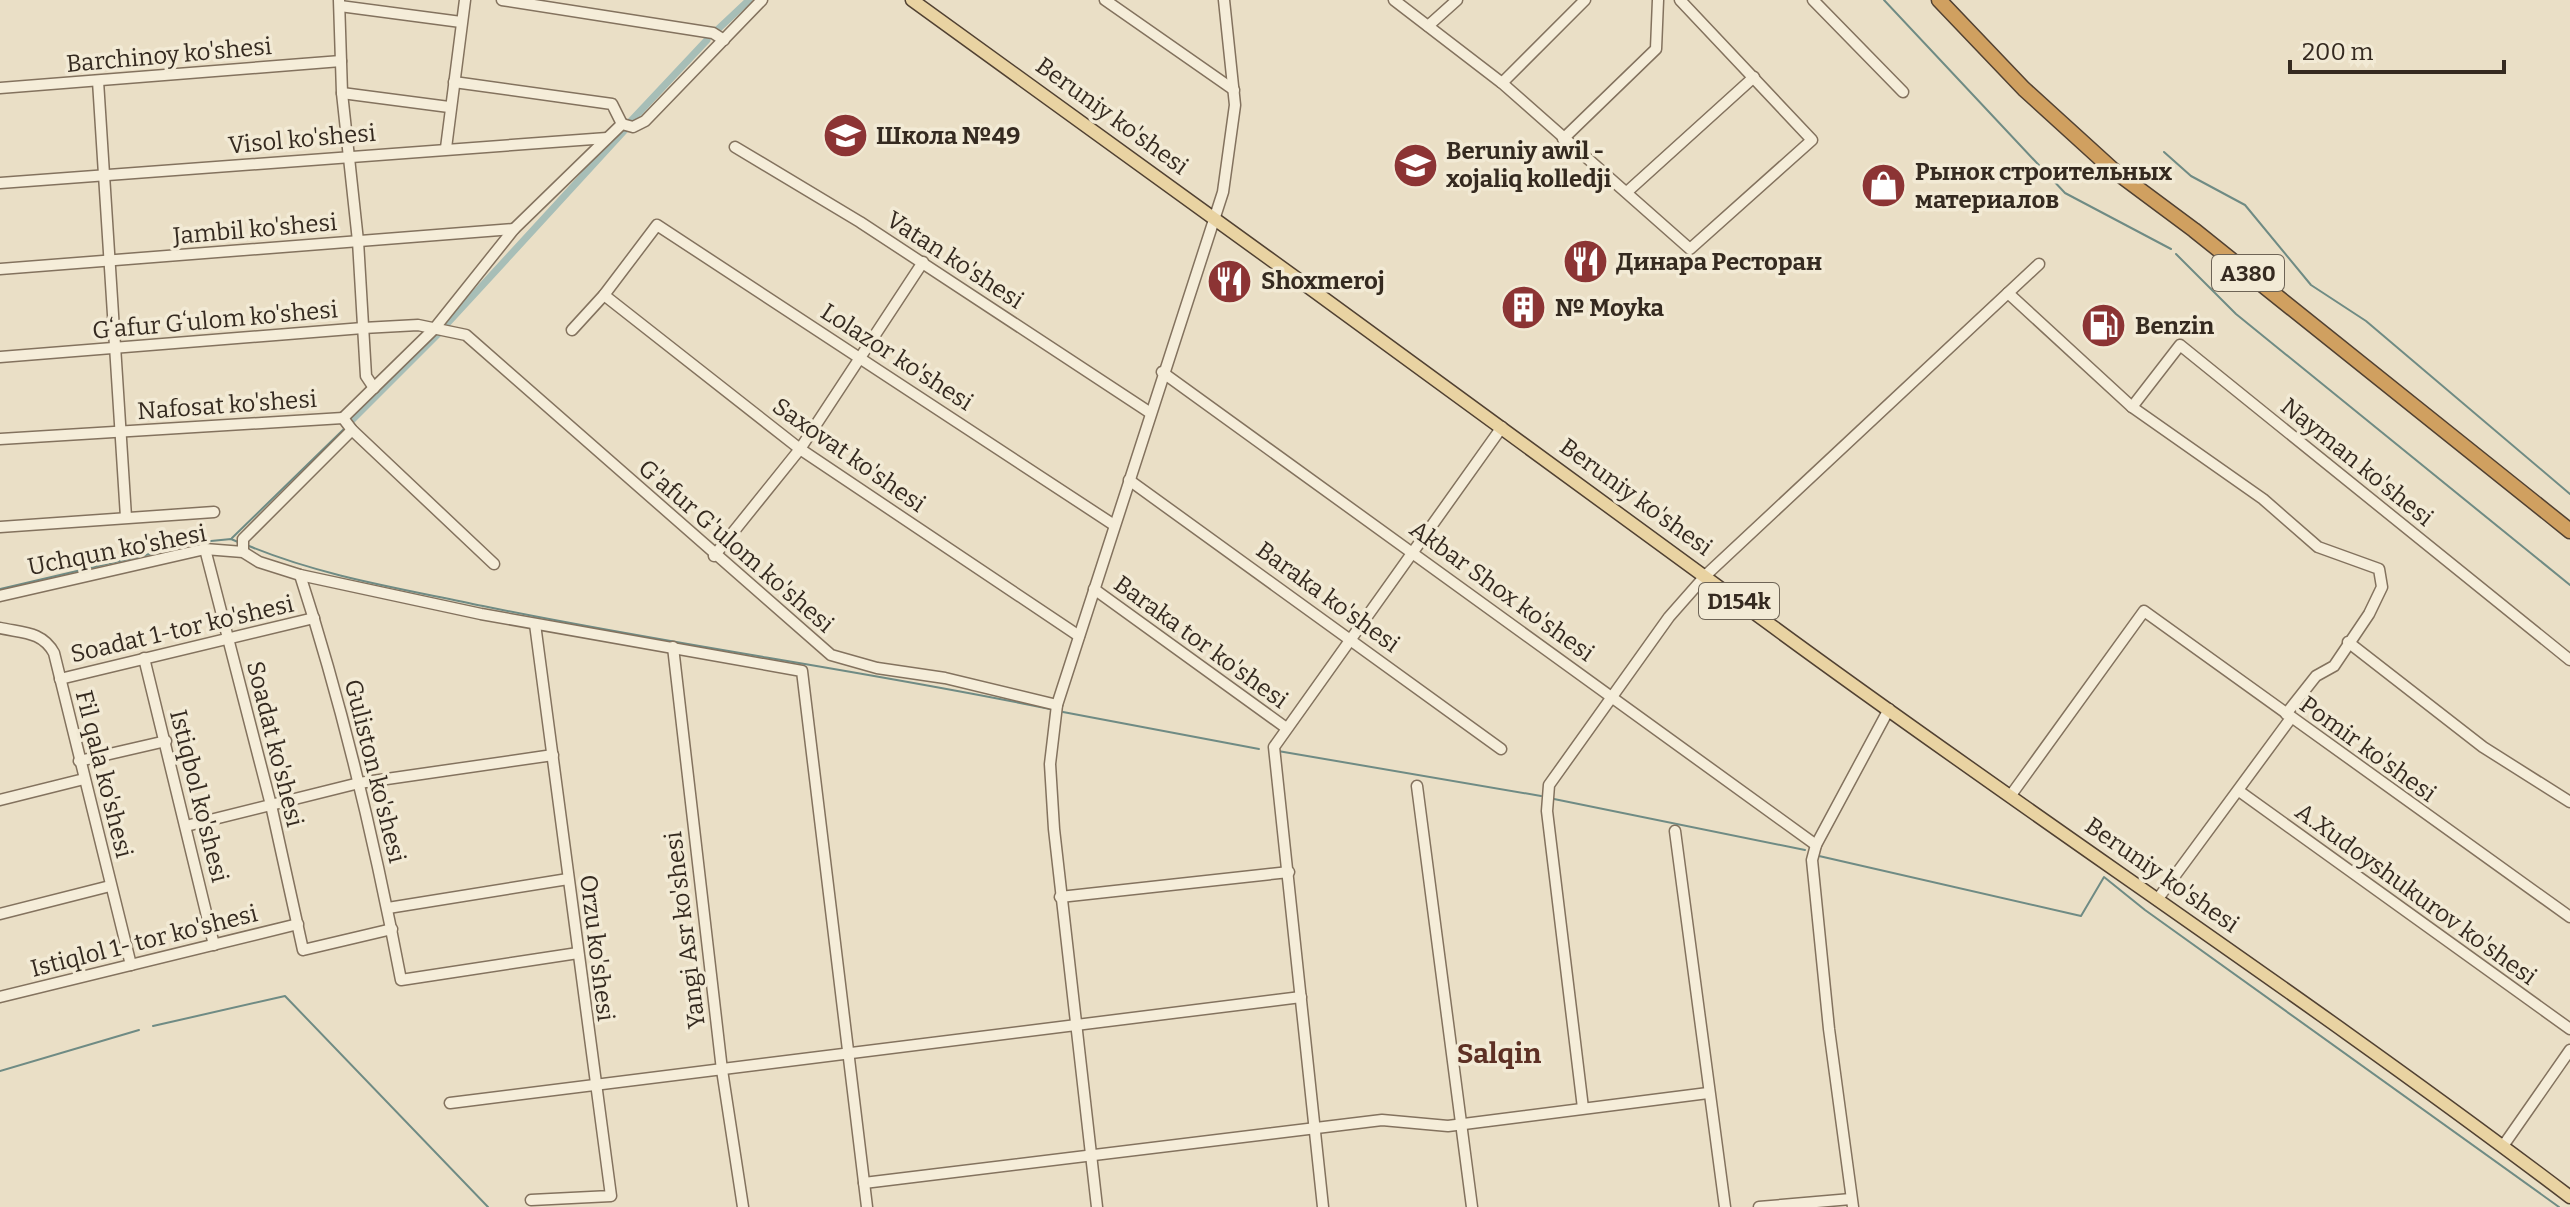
<svg xmlns="http://www.w3.org/2000/svg" width="2570" height="1207" font-family="Bitter,serif">
  <style>
    .lines { fill: none; stroke-linecap: round; stroke-linejoin: round }
    .stream { stroke: #6f8b84; stroke-width: 2 }
    .canal { stroke: #a7beb7; stroke-width: 7 }
    .minor-casing { stroke: #83725e; stroke-width: 13 }
    .major-casing { stroke: #514132; stroke-width: 15 }
    .highway-casing { stroke: #514132; stroke-width: 17 }
    .minor { stroke: #f5edd9; stroke-width: 10 }
    .major { stroke: #e9d3a2; stroke-width: 12 }
    .highway { stroke: #d0a060; stroke-width: 14 }
    .labels { text-anchor: middle; stroke-width: 7; stroke-linejoin: round; paint-order: stroke }
    .shield { fill: #f2ead5; stroke: #6e6456; stroke-width: 2 }
    .shield-label { font-size: 22px; font-weight: bold; fill: #352a20 }
    .street-label { font-size: 24px; fill: #352a20; stroke: #f2ead5 }
    .poi-label { font-size: 24px; font-weight: bold; fill: #352a20; stroke: #f2ead5; text-anchor: start }
    .quarter-label { font-size: 28px; font-weight: bold; fill: #5d3024; stroke: #f2ead5 }
  </style>
  <rect width="100%" height="100%" fill="#eadfc6"/>
  <g class="lines">
    <g class="stream">
      <path d="M1884,0L2065,193L2171,249"/>
      <path d="M2164,152L2191,176L2245,205L2311,285L2366,321L2570,494"/>
      <path d="M2176,254L2236,314L2570,585"/>
      <path d="M232,538L345,428"/>
      <path d="M249,546C324,577 404,589 483,606C671,645 862,670 1050,709"/>
      <path d="M0,589L201,542L231,539L238,542"/>
      <path d="M1063,712L1259,749"/>
      <path d="M1278,751L1541,796"/>
      <path d="M1554,799L1805,850"/>
      <path d="M1819,856L2081,916L2104,877L2145,910L2559,1207"/>
      <path d="M153,1026L285,996L488,1207"/>
      <path d="M0,1071L139,1030"/>
    </g>
    <g class="canal">
      <path d="M716,31L749,0"/>
      <path d="M630,122L707,40"/>
      <path d="M445,326L625,130"/>
      <path d="M350,422L438,334"/>
    </g>
    <defs>
      <g id="minor">
        <path d="M339,0L342,93L358,241L366,376L374,388"/>
        <path d="M502,0L713,33L724,40"/>
        <path d="M1105,0L1234,90"/>
        <path d="M1394,0L1502,83L1690,249L1812,140L1680,0"/>
        <path d="M1813,0L1903,92"/>
        <path d="M340,6L461,22"/>
        <path d="M1428,26L1457,0"/>
        <path d="M98,81L126,517"/>
        <path d="M454,82L612,104L622,124"/>
        <path d="M1502,83L1585,0"/>
        <path d="M0,88L341,61"/>
        <path d="M342,93L449,107"/>
        <path d="M1563,139L1656,49L1658,0"/>
        <path d="M735,147L860,222L1149,412"/>
        <path d="M446,148L465,0"/>
        <path d="M0,183L607,138"/>
        <path d="M1628,191L1754,77"/>
        <path d="M0,269L514,229"/>
        <path d="M2008,293L2132,407L2263,499L2318,547L2379,569L2382,587L2369,614L2334,666L2316,676L2286,714"/>
        <path d="M604,295L800,449L1079,636"/>
        <path d="M572,330L604,295L657,225L1114,525"/>
        <path d="M0,357L363,328L418,325L466,335L831,655L877,668L945,678L1057,705"/>
        <path d="M1162,372L1816,845"/>
        <path d="M2132,407L2180,345L2570,660"/>
        <path d="M343,418L434,329L514,229L622,124L633,127L645,121L762,0"/>
        <path d="M343,418L352,430L494,564"/>
        <path d="M0,439L343,418"/>
        <path d="M1129,480L1501,749"/>
        <path d="M0,527L214,512"/>
        <path d="M205,549L271,805L303,950L392,929"/>
        <path d="M243,552V539L352,430"/>
        <path d="M714,556L800,449L923,262"/>
        <path d="M300,575C343,707 375,843 401,980L578,953"/>
        <path d="M1094,589L1285,727"/>
        <path d="M0,596L205,549L243,552L259,562L300,575L481,614L802,671L867,1207"/>
        <path d="M0,628C22,633 42,631 54,653L131,965"/>
        <path d="M2348,642L2483,747L2570,802"/>
        <path d="M673,647L722,1070L743,1207"/>
        <path d="M144,658L214,945"/>
        <path d="M60,679L314,618"/>
        <path d="M79,761L166,741"/>
        <path d="M1417,786L1472,1207"/>
        <path d="M2239,791L2570,1029"/>
        <path d="M2011,795L2144,611L2570,917"/>
        <path d="M0,800L84,779"/>
        <path d="M186,826L359,783L553,755"/>
        <path d="M1675,831L1725,1207"/>
        <path d="M1060,897L1289,872"/>
        <path d="M2157,900L2291,718"/>
        <path d="M388,908L568,879"/>
        <path d="M0,914L110,886"/>
        <path d="M0,997L298,924"/>
        <path d="M450,1103L1301,997"/>
        <path d="M1583,1108L1547,811L1549,785L1669,617L1706,575L2039,264"/>
        <path d="M2503,1146L2570,1050"/>
        <path d="M864,1183L1382,1120L1448,1126L1708,1093"/>
        <path d="M531,1200L611,1196L535,624"/>
        <path d="M1097,1207L1054,829L1050,764L1057,705L1223,192L1235,105L1224,0"/>
        <path d="M1323,1207L1274,747L1502,427"/>
        <path d="M1759,1207L1851,1199"/>
        <path d="M1853,1207L1829,1029L1812,860L1816,845L1889,709"/>
      </g>
      <path id="major" d="M912,0C1198,207 1484,413 1768,623C2033,818 2308,998 2570,1197"/>
      <path id="highway" d="M1939,0L2024,89L2112,169L2194,230L2570,531"/>
    </defs>
    <use href="#minor" class="minor-casing"/>
    <use href="#major" class="major-casing"/>
    <use href="#highway" class="highway-casing"/>
    <use href="#minor" class="minor"/>
    <use href="#major" class="major"/>
    <use href="#highway" class="highway"/>
  </g>
  <defs>
    <symbol id="school-disc" viewBox="-11 -11 22 22"><circle r="9.5" fill="#8c3434" stroke="#f2ead5"/><path d="M0-5L7-2L0 1L-7-2ZM-4 1L0 2.5L4 1V4Q0 6-4 4Z" fill="#fff"/></symbol>
    <symbol id="university-disc" viewBox="-11 -11 22 22"><circle r="9.5" fill="#8c3434" stroke="#f2ead5"/><path d="M0-5L7-2L0 1L-7-2ZM-4 1L0 2.5L4 1V4Q0 6-4 4Z" fill="#fff"/></symbol>
    <symbol id="shop-disc" viewBox="-11 -11 22 22"><circle r="9.5" fill="#8c3434" stroke="#f2ead5"/><path d="M-5-2.5h2.3a2.7 3.5 0 0 1 5.4 0H5L5.5 6h-11ZM-1.5-2.5h3a1.5 2.3 0 0 0-3 0Z" fill="#fff"/></symbol>
    <symbol id="restaurant-disc" viewBox="-11 -11 22 22"><circle r="9.5" fill="#8c3434" stroke="#f2ead5"/><path d="M-5-6h1v4h1v-4h1v4h1v-4h1v5L-1.5 .5V6h-2V.5L-5-1ZM5-6V6H3V1.5H1.5Q1.5-4 5-6Z" fill="#fff"/></symbol>
    <symbol id="building-disc" viewBox="-11 -11 22 22"><circle r="9.5" fill="#8c3434" stroke="#f2ead5"/><path d="M-4-6H4V6H1V3H-1V6H-4ZM-2.5-4.3h1.7v1.8h-1.7ZM.8-4.3h1.7v1.8H.8ZM-2.5-1h1.7V.8h-1.7ZM.8-1h1.7V.8H.8Z" fill="#fff"/></symbol>
    <symbol id="fuel-disc" viewBox="-11 -11 22 22"><circle r="9.5" fill="#8c3434" stroke="#f2ead5"/><path d="M-5.5-6h7V0h2V4h1.3V-2.5L3-4.5l.8-.8L6-3V5H2.5V1h-1V6h-7ZM-4.2-4.7v3.2H.2V-4.7Z" fill="#fff"/></symbol>
  </defs>
  <g fill-rule="evenodd">
    <use href="#school-disc" x="820" y="110" width="51" height="51"/>
    <use href="#university-disc" x="1390" y="140" width="51" height="51"/>
    <use href="#shop-disc" x="1858" y="160" width="51" height="51"/>
    <use href="#restaurant-disc" x="1560" y="236" width="51" height="51"/>
    <use href="#restaurant-disc" x="1204" y="256" width="51" height="51"/>
    <use href="#building-disc" x="1498" y="282" width="51" height="51"/>
    <use href="#fuel-disc" x="2078" y="300" width="51" height="51"/>
  </g>
  <g class="labels">
    <g class="shield">
      <rect x="2212" y="255" width="72" height="36" rx="6"/>
      <rect x="1699" y="583" width="80" height="36" rx="6"/>
    </g>
    <g class="shield-label">
      <text x="2248" y="281">A380</text>
      <text x="1739" y="609">D154k</text>
    </g>
    <g class="street-label">
      <text transform="translate(169 55) rotate(-5)" y="8">Barchinoy ko'shesi</text>
      <text transform="translate(1112 116) rotate(36)" y="8">Beruniy ko'shesi</text>
      <text transform="translate(302 139) rotate(-5)" y="8">Visol ko'shesi</text>
      <text transform="translate(255 229) rotate(-5)" y="8">Jambil ko'shesi</text>
      <text transform="translate(955 260) rotate(33)" y="8">Vatan ko'shesi</text>
      <text transform="translate(215 320) rotate(-5)" y="8">Gʻafur Gʻulom ko'shesi</text>
      <text transform="translate(897 357) rotate(33)" y="8">Lolazor ko'shesi</text>
      <text transform="translate(227 405) rotate(-4)" y="8">Nafosat ko'shesi</text>
      <text transform="translate(849 455) rotate(35)" y="8">Saxovat ko'shesi</text>
      <text transform="translate(2357 462) rotate(39)" y="8">Nayman ko'shesi</text>
      <text transform="translate(1636 497) rotate(36)" y="8">Beruniy ko'shesi</text>
      <text transform="translate(736 546) rotate(41)" y="8">G'afur G'ulom ko'shesi</text>
      <text transform="translate(117 550) rotate(-11)" y="8">Uchqun ko'shesi</text>
      <text transform="translate(1502 591) rotate(36)" y="8">Akbar Shox ko'shesi</text>
      <text transform="translate(1328 597) rotate(36)" y="8">Baraka ko'shesi</text>
      <text transform="translate(182 629) rotate(-13)" y="8">Soadat 1-tor ko'shesi</text>
      <text transform="translate(1201 642) rotate(36)" y="8">Baraka tor ko'shesi</text>
      <text transform="translate(275 744) rotate(76)" y="8">Soadat ko'shesi</text>
      <text transform="translate(2368 749) rotate(36)" y="8">Pomir ko'shesi</text>
      <text transform="translate(375 771) rotate(76)" y="8">Guliston ko'shesi</text>
      <text transform="translate(104 774) rotate(76)" y="8">Fil qala ko'shesi</text>
      <text transform="translate(199 796) rotate(76)" y="8">Istiqbol ko'shesi</text>
      <text transform="translate(2162 875) rotate(35)" y="8">Beruniy ko'shesi</text>
      <text transform="translate(2416 894) rotate(36)" y="8">A.Xudoyshukurov ko'shesi</text>
      <text transform="translate(685 930) rotate(-97)" y="8">Yangi Asr ko'shesi</text>
      <text transform="translate(144 941) rotate(-14)" y="8">Istiqlol 1- tor ko'shesi</text>
      <text transform="translate(597 948) rotate(83)" y="8">Orzu ko'shesi</text>
    </g>
    <g class="poi-label">
      <text x="876" y="144">Школа №49</text>
      <text x="1446" y="159">Beruniy awil -<tspan x="1446" dy="28">xojaliq kolledji</tspan></text>
      <text x="1915" y="180">Рынок строительных<tspan x="1915" dy="28">материалов</tspan></text>
      <text x="1616" y="270">Динара Ресторан</text>
      <text x="1261" y="289">Shoxmeroj</text>
      <text x="1555" y="316">№ Moyka</text>
      <text x="2135" y="334">Benzin</text>
    </g>
    <g class="quarter-label">
      <text x="1499" y="1063">Salqin</text>
    </g>
  </g>
  <path d="M2290 60v12h214v-12" fill="none" stroke="#352a20" stroke-width="4"/>
  <text x="2302" y="60" font-size="24" fill="#352a20" stroke="#f2ead5" stroke-width="6" paint-order="stroke">200 m</text>
</svg>
